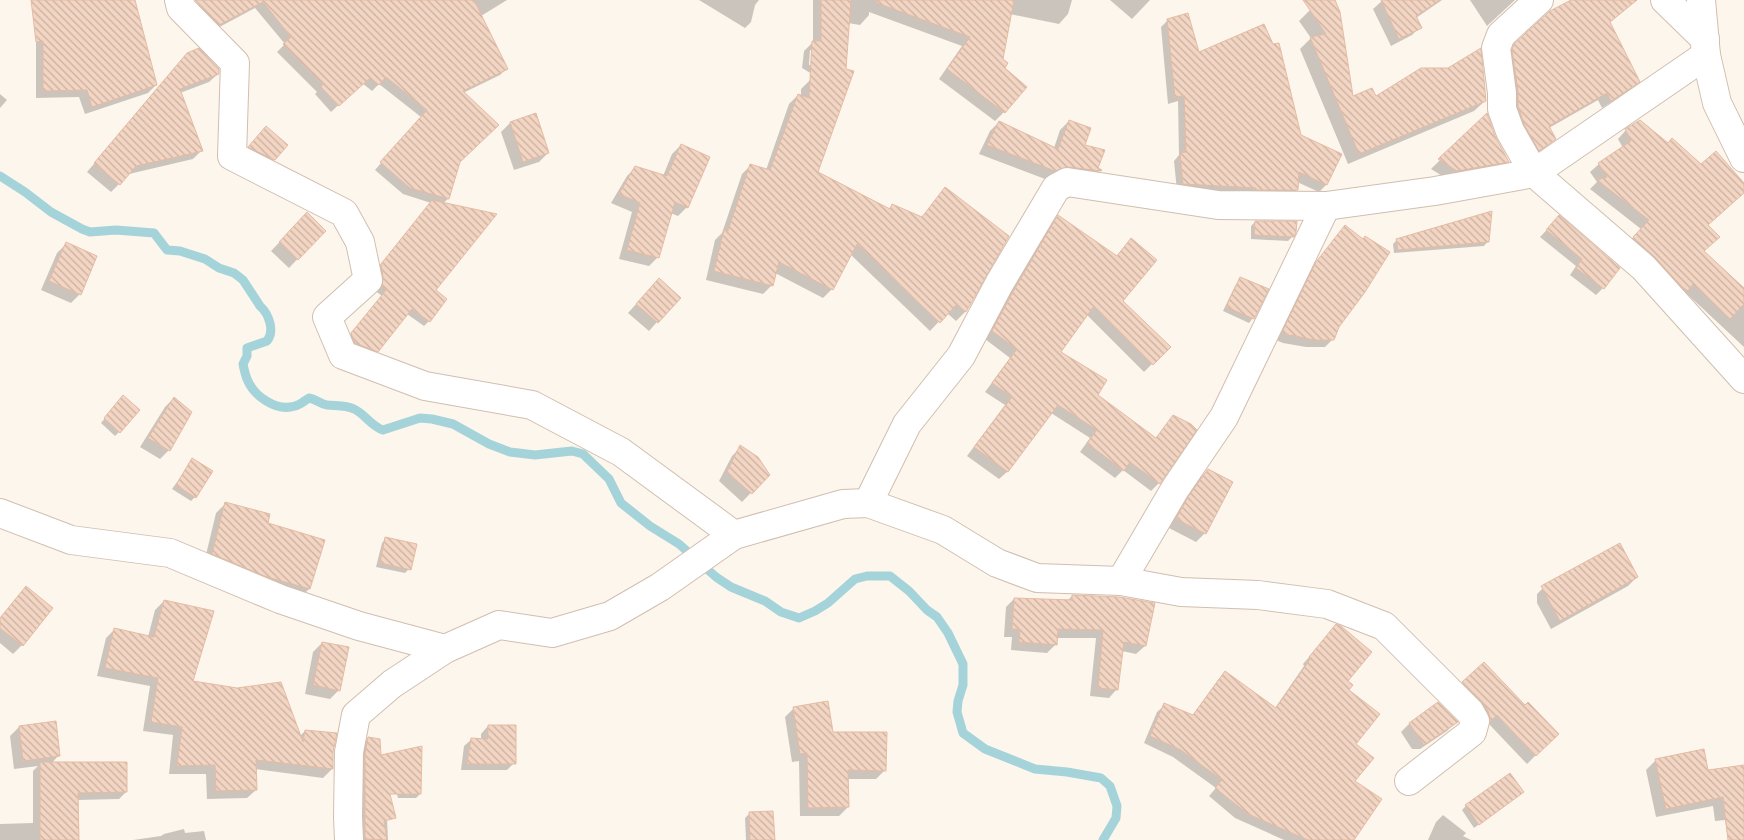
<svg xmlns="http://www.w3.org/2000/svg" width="1744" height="840" font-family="'Exo 2',sans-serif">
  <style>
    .shadow { fill: #0003; fill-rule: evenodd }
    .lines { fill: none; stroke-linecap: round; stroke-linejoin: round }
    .stream { stroke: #a5d3da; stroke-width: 9 }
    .building { fill: url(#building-back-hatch); stroke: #e6bba3 }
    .minor-casing { stroke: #d1beb0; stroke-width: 30 }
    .minor { stroke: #fff; stroke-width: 28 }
  </style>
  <defs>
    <pattern id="building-back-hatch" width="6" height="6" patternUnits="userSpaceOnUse" patternTransform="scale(1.25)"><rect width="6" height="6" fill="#f3d5c3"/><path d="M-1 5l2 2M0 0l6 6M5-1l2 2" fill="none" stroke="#cab0a1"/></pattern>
  </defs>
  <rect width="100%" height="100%" fill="#fdf6ec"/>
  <g class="shadow">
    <path d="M88,0H133L156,85L148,93L85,114L79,97L36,98V41Z"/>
    <path d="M206,0H507L481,16L507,68L500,75L463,93L459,162L448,199L443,203L434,290L429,321L424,326L407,314L372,356L350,348L346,339L382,296L377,292L379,283L376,270L431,203L403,194L375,170L421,117L379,84L372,91L362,83L331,112L315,94L317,92L277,52L285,44L255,8L212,31L192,11L199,4Z"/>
    <path d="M699,0H759L755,5L751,22L745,28Z"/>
    <path d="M813,0H1072L1068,14L1059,24L1010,14L1002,60L1004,112L995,121L939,79L962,46L869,12V15L860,25L848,23L816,172L888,209L892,206L921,218L945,189L1008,237L965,312L956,321L947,313L930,331L850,254L832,289L823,298L775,273L772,285L763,294L706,280L715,240L722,233L742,174L751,165L766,170L789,104L798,95L801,96V89L810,80H822L802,68L804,51L813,42ZM810,50H813L812,65H809Z"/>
    <path d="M1110,0H1150L1132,19Z"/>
    <path d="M1328,0H1334L1352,98L1485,101L1474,111L1348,164L1300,49L1311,38L1299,21L1310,10Z"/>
    <path d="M1383,0H1442L1416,18L1420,27L1412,35L1391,46L1373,9Z"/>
    <path d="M1470,0H1515L1487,26Z"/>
    <path d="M1574,0H1637L1609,23L1638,81L1630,90L1602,108L1598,100L1549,128L1555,138L1546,147L1530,158L1516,133L1506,54L1515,45Z"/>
    <path d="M1168,20L1198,54L1300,136L1340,155L1326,185L1319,192L1297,182V190L1290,197L1177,191L1174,161L1179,155L1178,101L1168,104L1161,27Z"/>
    <path d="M188,54L218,74L209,82L180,93L201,151L193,159L129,174L111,192L87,172Z"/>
    <path d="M0,94L7,100L0,108Z"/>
    <path d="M535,114L548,153L539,162L514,170L501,132L510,123Z"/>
    <path d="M1486,115L1494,137L1508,161L1499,170L1447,179L1431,169Z"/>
    <path d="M1069,121L1096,169L1100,170L1091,180L1060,175L1045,179L979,154L990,131L999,122L1054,148L1060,130Z"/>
    <path d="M1626,130L1707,225L1703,251L1744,290V347L1685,292L1678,299L1625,246L1641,229L1590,189L1597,182L1590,172L1599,164L1623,148L1618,139Z"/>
    <path d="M262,132L274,160L270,164L245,151Z"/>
    <path d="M681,145L687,207L678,216L670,213L658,257L649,266L619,259L632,212L611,203L627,176L636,167L663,176L672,154Z"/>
    <path d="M307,214L324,231L289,268L271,251Z"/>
    <path d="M1058,216L1116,257L1123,248L1122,301L1169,347L1144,372L1086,314L1059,353L1096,395L1155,439L1174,416L1195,430L1159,483L1151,491L1123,470L1115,478L1080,452L1090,438L1051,413L1007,472L999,479L967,456L1005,405L985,392L1010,358L985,339L1005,301L1051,224Z"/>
    <path d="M1559,217L1603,288L1596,295L1570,275L1576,266L1540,237Z"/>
    <path d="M1255,222L1293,236L1288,241L1251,239V226Z"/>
    <path d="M1345,226L1338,326L1333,339L1325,347H1306L1283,343L1276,340L1309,271Z"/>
    <path d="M1397,240L1488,241L1484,246L1394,253L1393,244Z"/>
    <path d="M66,244L80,294L71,303L41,290L57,253Z"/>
    <path d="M1239,281L1253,318L1249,323L1223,311L1235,286Z"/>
    <path d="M646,293L657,322L649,331L628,313Z"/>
    <path d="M174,398L169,450L160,459L140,447L165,407Z"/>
    <path d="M119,401V432L115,436L101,423Z"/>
    <path d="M741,447L768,475L742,502L719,481L732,456Z"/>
    <path d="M193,460L195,497L191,501L172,489Z"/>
    <path d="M1208,470L1205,533L1196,542L1169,528L1180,508L1199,479Z"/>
    <path d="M225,504L266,524L324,541L309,589L300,598L204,563L216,513Z"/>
    <path d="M386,538L409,569L405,573L376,567L382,543Z"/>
    <path d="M1637,577L1628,586L1551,629L1537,603V594L1546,585Z"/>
    <path d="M26,588L22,645L13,654L0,643V618Z"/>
    <path d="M1072,596L1153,604L1145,646L1136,654L1122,651L1117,689L1109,698L1090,696L1096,638H1056V644L1047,653L1011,650L1012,637H1004L1006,607L1014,599L1067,601Z"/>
    <path d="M164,601L192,682L299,737L305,731L332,751V769L323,778L255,769L256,790L247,798L207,799L206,774H169L173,735L143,731L150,686L97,676L106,638L115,629L148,637L155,610Z"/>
    <path d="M1336,626L1347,681L1354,744L1352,840H1284L1235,818L1209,796L1216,788L1173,757L1144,743L1157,712L1165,705L1192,716L1218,680L1225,672L1275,708L1304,666L1303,664Z"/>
    <path d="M322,643L339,690L330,699L305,694L313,652Z"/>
    <path d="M1463,683L1525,707L1557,734L1527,764L1488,723L1454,692Z"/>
    <path d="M794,708L885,770L876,779H847L848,807L839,816H800L799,761L792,762L785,717Z"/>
    <path d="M1456,722L1447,731L1420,749H1412L1401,732L1409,724Z"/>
    <path d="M488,726L514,763L507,770H461L464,746L472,739L481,740V734Z"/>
    <path d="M19,727L58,756L51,764L126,792L119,799L77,800L78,840H0V824L33,823V771L38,766L14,769L10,736Z"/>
    <path d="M368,738L380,756L384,755L388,840H357L360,747Z"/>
    <path d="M386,758L420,794L416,798H398Z"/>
    <path d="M1656,760L1707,771L1744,767V840H1728L1725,820L1715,821L1713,806L1656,817L1646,770Z"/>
    <path d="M1518,796L1474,828L1462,810L1466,806Z"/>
    <path d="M749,814L774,840H746L745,818Z"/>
    <path d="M1443,815L1466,833L1463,836L1471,840H1428L1436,822Z"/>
    <path d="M184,829L185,833L204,831L206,840H133L161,836L164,834Z"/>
  </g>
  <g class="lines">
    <path class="stream" d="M0,176L25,192L51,212L82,229L90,232L116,230L154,233L167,250L180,251L205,259L219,268L234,273L243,280L260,306C269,314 275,331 267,341L247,348V356L243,364C244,369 245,374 247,379C254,396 276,412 295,406C300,405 304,401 309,398C316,399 320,404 327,405C336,406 346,405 354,409C365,414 371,426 383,430L420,418L432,419L453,424L489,444L510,452L535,455L572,451L583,454L609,479L621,503L650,526L679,544L716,577L731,587L765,601L781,612L799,618L815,611L828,603L855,579L867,576H890L909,591L927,610L937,617L948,633L963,664V685L958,701L957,712L963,733L985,749L1035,769L1067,772L1101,778L1110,786L1117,806L1116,818L1103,840"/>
  </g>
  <g class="building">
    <path d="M31,0H135L157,85L92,107L87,90L43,91V41L36,42Z"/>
    <path d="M195,0H474L508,69L463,91L499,125L460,162L449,199L410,188L380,162L427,110L386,77L379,85L370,78L339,106L321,87L323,84L283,44L291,37L263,2L219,25Z"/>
    <path d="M821,0H851L846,69L854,71L818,172L890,209L892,204L922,217L945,187L1009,236L966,312L956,305L940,323L857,244L833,290L779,262L773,286L714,271L724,230L728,231L750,164L770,170L798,94L809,98L812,41H821Z"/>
    <path d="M877,0H1014L1003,59L1008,63L1005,68L1027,87L1005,113L947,69L970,37L877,3Z"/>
    <path d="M1303,0H1335L1340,12L1353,96L1372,88L1376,96L1421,68H1448L1481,48L1486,101L1359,154L1310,37L1326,34Z"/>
    <path d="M1381,0H1440L1416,16L1422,28L1399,39Z"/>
    <path d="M1571,0H1637L1610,22L1640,82L1611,101L1607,93L1549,126L1556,139L1539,151L1524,124L1518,106V91L1512,50L1514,44L1550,11Z"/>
    <path d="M1188,13L1199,52L1264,24L1273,44L1279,43L1301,135L1342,154L1327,185L1299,172L1298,190H1256V188L1183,184L1180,153L1186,152L1184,95L1175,98L1167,19Z"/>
    <path d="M199,48L219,69V74L180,89L203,151L136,166L120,185L94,163L187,53Z"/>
    <path d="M536,113L549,153L523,162L510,122Z"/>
    <path d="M1487,113L1495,136L1509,162L1457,171L1438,159Z"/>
    <path d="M1069,120L1091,128L1085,145L1105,150L1098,168L1102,170L1101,171L1069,167L1055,171L987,145L999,121L1058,149Z"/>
    <path d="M1640,120L1668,143L1672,138L1701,164L1716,151L1744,183V193L1708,225L1720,237L1704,251L1744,288V304L1730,319L1693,284L1688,291L1682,287L1656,258L1633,237L1649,220L1597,180L1607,177L1598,163L1631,141L1625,129Z"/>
    <path d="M266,126L288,145L275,160L248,147Z"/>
    <path d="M681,144L710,157L688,208L675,202L659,258L627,250L640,203L619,194L635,166L667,176Z"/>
    <path d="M432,200L497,214L436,290L447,299L430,322L412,309L378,352L355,343L351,333L386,290L382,286L383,277L381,264Z"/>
    <path d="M1492,211L1489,242L1398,250L1396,239Z"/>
    <path d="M307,212L326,231L298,260L279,242Z"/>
    <path d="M1058,215L1117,256L1131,238L1157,260L1123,301L1171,347L1153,365L1094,306L1061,352L1107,380L1098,395L1156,438L1173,415L1191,424L1197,430L1160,484L1130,462L1124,471L1087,443L1097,430L1058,405L1008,472L974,447L1012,397L992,383L1017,349L992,331L1013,292Z"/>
    <path d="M1559,215L1620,268L1604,289L1576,268L1582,259L1546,230Z"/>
    <path d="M1255,221H1297L1296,232L1294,237L1254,235Z"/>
    <path d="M1345,225L1363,239L1365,236L1390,252L1365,292L1339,327L1334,340H1314L1291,335V336L1282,332L1316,262Z"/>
    <path d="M66,242L97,256L81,295L49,281Z"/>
    <path d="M1240,277L1269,289L1254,319L1226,307Z"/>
    <path d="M659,278L681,298L658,323L636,304Z"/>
    <path d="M123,395L140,410L120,433L104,418Z"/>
    <path d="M174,397L192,412L170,451L148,438Z"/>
    <path d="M740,445L758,457L770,475L752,494L727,472Z"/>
    <path d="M192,458L213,471L196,498L176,485Z"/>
    <path d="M1208,469L1233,482L1206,534L1176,519L1188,497Z"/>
    <path d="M225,502L270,514L268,523L325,540L310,589L267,577L212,554Z"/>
    <path d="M385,537L417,544L411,570L380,563Z"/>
    <path d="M1620,543L1638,577L1560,621L1541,586Z"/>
    <path d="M26,586L53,608L23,646L0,628V618Z"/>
    <path d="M1072,595L1119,597L1155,603L1146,646L1124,642L1118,690L1098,688L1103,630L1058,629L1057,645L1019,642L1020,629H1012L1014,598L1072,600Z"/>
    <path d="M164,600L214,611L193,681L237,688L281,682L303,742L305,730L337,733L333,752V769L256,760L257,790L216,791L215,765L177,766L182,727L151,722L158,678L105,668L114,628L154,637Z"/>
    <path d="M1336,624L1341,626L1372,652L1348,681L1353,685L1349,690L1380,714L1356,744L1374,758L1355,781L1382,799L1354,840H1308L1248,814L1215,788L1222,780L1181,750L1150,736L1164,703L1193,715L1225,671L1276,708L1311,658L1309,657Z"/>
    <path d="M322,642L349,647L340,691L313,685Z"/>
    <path d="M1484,662L1525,705L1528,702L1559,734L1536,756L1497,715L1490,722L1489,713L1484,704L1462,682Z"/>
    <path d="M828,701L833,732H887L886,771L848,770L849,807L808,808L807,753L800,754L793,707Z"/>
    <path d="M1438,702L1458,722L1424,745L1409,723Z"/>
    <path d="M56,721L60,756L23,761L19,726Z"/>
    <path d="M488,725H516V764H467L471,738L488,739Z"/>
    <path d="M368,737L380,739L381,755L422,746L421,794H390L396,818L384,821L387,840L365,839V754Z"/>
    <path d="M1704,749L1708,770L1744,765V840H1728L1723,797L1666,809L1655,759Z"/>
    <path d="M40,762H127V792L78,793L79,840H40Z"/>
    <path d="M1510,773L1524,792L1479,825L1465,805Z"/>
    <path d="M773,811L775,840H750L749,812Z"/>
  </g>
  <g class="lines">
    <defs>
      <g id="minor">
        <path d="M179,0L181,8L235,63L232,156L344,213L360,242L368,280L327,317L343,355L425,386L532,405L621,452L734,535"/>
        <path d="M1539,0L1501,35L1496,48L1502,93V109L1510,131L1534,173L1644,268L1744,379"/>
        <path d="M1665,0L1705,39"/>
        <path d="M1701,0L1706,55L1717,103L1744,158"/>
        <path d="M868,503L907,424L961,356L999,284L1056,188L1067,182L1218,205L1326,206L1435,191L1534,173L1706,55"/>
        <path d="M0,513L71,540L170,553L280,599L359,626L445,649"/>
        <path d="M1121,581L1175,489L1224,417L1326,206"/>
        <path d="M349,840L348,817L349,752L356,715L392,684L445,649L499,625L552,633L610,616L660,587L734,535L843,504L868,503L943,530L997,563L1037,578L1121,581L1181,592L1258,595L1327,604L1384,626L1470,712L1475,721L1472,732L1409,781"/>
      </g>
    </defs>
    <use href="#minor" class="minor-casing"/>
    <use href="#minor" class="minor"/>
  </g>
</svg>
